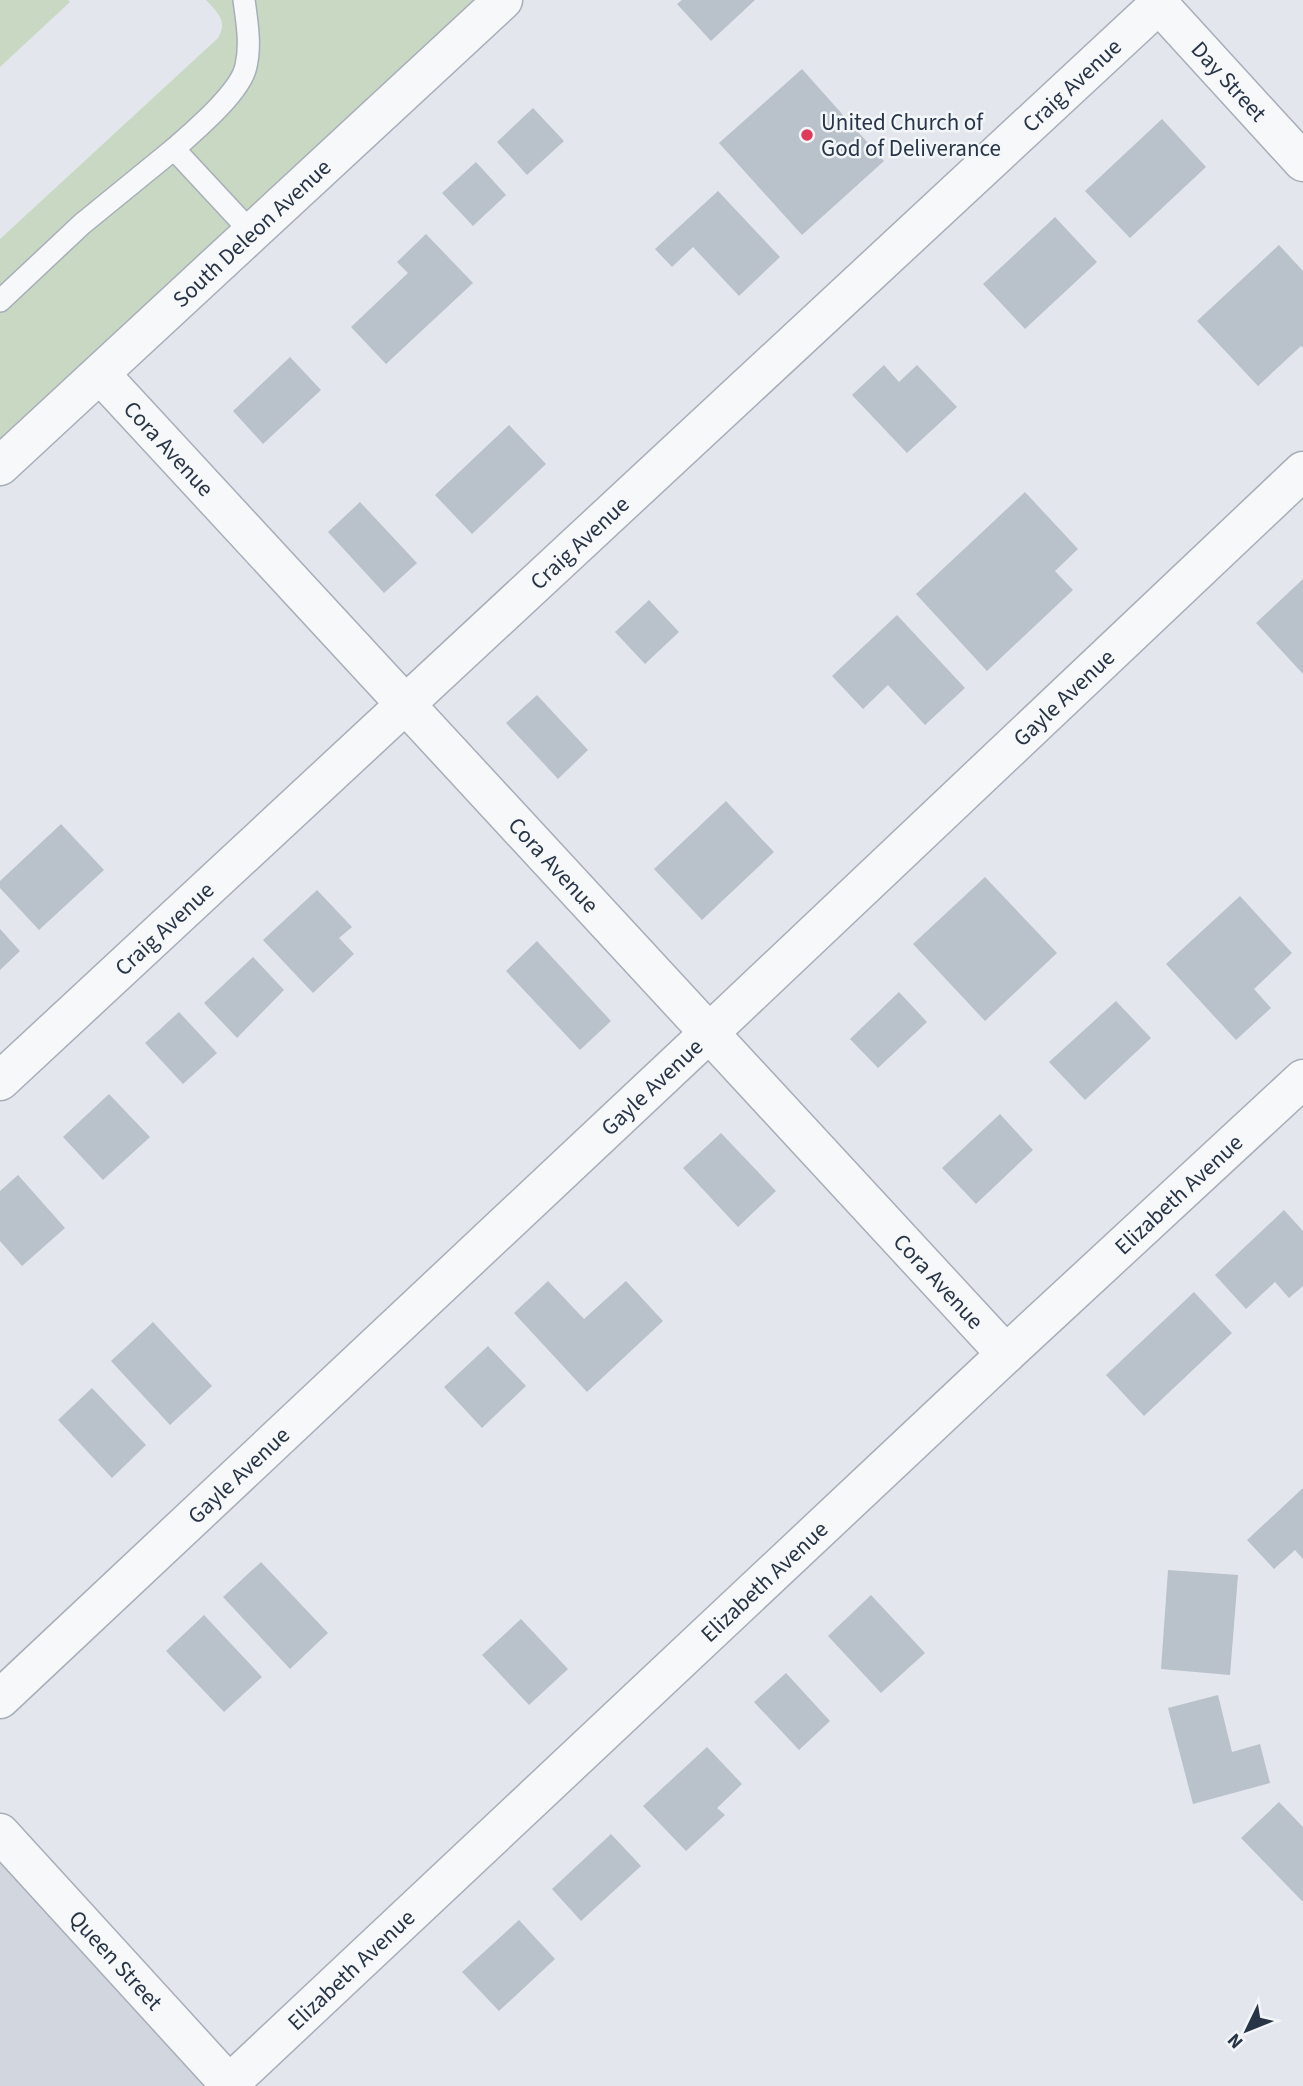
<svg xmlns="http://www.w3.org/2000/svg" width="1303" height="2086" font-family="'Source Sans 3',sans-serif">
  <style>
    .built { fill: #d1d6df }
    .green { fill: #c9d8c3 }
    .building { fill: #b9c1cb }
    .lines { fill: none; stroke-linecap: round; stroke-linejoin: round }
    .service-casing { stroke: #a7aeb8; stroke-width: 24 }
    .minor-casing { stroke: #a7aeb8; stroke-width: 41 }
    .tertiary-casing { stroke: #a7aeb8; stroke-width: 41 }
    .service { stroke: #f7f8fa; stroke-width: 21 }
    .minor { stroke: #f7f8fa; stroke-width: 38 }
    .tertiary { stroke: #f7f8fa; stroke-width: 38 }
    .poi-dot { fill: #de3b5c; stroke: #f3f6f9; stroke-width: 2.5 }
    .labels { text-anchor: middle; stroke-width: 5; stroke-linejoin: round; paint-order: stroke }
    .street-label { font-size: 23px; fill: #283547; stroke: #f3f6f9 }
    .poi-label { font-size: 23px; fill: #283547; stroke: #f3f6f9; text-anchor: start }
  </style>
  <rect width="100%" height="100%" fill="#e3e7ed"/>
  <path class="built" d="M0,1862L203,2085L202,2086H0Z"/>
  <g class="green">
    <path d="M0,0H68L70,2L0,67Z"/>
    <path d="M206,0H473L360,108L0,442V239L218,38C228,21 218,13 206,0Z"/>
  </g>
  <g class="building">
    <path d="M682,0H755L711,41L677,4Z"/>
    <path d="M802,69L884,161L802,235L719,143Z"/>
    <path d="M533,108L564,141L527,175L497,142Z"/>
    <path d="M1162,119L1206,167L1130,238L1085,191Z"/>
    <path d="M476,162L506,195L473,226L442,193Z"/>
    <path d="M718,191L780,257L739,296L693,247L672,267L655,249Z"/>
    <path d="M1055,217L1097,262L1025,329L983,284Z"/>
    <path d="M426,234L473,283L386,364L351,327L408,273L397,262Z"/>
    <path d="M1279,245L1303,271V348L1301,346L1258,386L1197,321Z"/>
    <path d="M290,357L321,390L263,444L233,411Z"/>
    <path d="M884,365L899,382L917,365L957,407L907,453L852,395Z"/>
    <path d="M509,425L546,464L472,534L435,495Z"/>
    <path d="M1025,492L1078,549L1055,571L1073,590L987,671L916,594Z"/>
    <path d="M360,502L417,563L384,593L328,532Z"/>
    <path d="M1303,579V674L1256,623Z"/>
    <path d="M649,600L679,632L645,664L615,632Z"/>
    <path d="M897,615L965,688L925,725L888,685L863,709L832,676Z"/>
    <path d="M537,695L588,750L558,779L506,723Z"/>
    <path d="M726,801L774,852L702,920L654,869Z"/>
    <path d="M61,824L104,870L39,930L0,888V881Z"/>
    <path d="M985,877L1057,953L985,1021L913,944Z"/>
    <path d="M317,890L352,927L339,938L354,954L313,993L263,940Z"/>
    <path d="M1240,896L1292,953L1254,989L1271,1008L1236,1040L1166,964Z"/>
    <path d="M0,929L20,951L0,970Z"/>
    <path d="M537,941L611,1021L580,1050L506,971Z"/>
    <path d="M253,957L284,990L237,1038L204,1003Z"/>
    <path d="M899,992L927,1022L878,1068L850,1039Z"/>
    <path d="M1116,1001L1151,1038L1085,1100L1049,1062Z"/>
    <path d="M179,1012L217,1053L183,1084L145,1043Z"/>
    <path d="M109,1094L150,1137L103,1180L63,1137Z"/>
    <path d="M1000,1114L1033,1150L976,1204L942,1168Z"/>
    <path d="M721,1133L776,1191L738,1227L683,1168Z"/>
    <path d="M18,1175L65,1228L22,1266L0,1241V1191Z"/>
    <path d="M1284,1210L1303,1231V1286L1289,1298L1275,1282L1246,1309L1215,1275Z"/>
    <path d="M548,1281L584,1319L626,1281L663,1321L587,1392L514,1313Z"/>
    <path d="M1194,1292L1232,1333L1144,1416L1106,1375Z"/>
    <path d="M153,1322L212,1386L170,1425L111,1361Z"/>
    <path d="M488,1346L526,1386L482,1428L444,1387Z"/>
    <path d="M92,1388L146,1445L112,1478L58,1420Z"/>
    <path d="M1303,1488V1559L1295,1550L1274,1569L1247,1540Z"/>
    <path d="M261,1562L328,1633L290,1669L223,1597Z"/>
    <path d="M1168,1570L1238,1575L1230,1675L1161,1669Z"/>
    <path d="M871,1595L925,1653L881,1693L828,1636Z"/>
    <path d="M204,1615L262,1677L224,1712L166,1651Z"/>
    <path d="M521,1619L568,1669L529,1705L482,1655Z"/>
    <path d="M786,1673L830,1721L799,1750L754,1702Z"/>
    <path d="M1218,1695L1232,1752L1260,1744L1270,1783L1193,1804L1168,1708Z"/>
    <path d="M707,1747L742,1784L717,1808L725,1815L686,1851L643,1806Z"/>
    <path d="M1279,1802L1303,1827V1902L1241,1838Z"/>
    <path d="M611,1834L641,1866L581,1921L552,1889Z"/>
    <path d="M519,1920L555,1959L499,2011L462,1972Z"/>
  </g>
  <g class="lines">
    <defs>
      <g id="service">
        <path d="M174,149C194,131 241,92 246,66C251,45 247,22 244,0"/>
        <path d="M0,301L82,224L174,149L253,234"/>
      </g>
      <g id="minor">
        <path id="s1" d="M1155,0L1303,162"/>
        <path id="s2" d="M101,375L1006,1354"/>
        <path id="s3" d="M0,1081L1159,4"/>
        <path id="s4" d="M0,1699L709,1033L1303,471"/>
        <path id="s5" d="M0,1833L231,2086"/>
        <path id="s6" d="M227,2086L1006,1354L1303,1079"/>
      </g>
      <g id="tertiary">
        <path id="s7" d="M0,466L503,0"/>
      </g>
    </defs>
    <use href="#service" class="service-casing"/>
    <use href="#minor" class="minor-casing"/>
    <use href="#tertiary" class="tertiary-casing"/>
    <use href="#service" class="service"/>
    <use href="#minor" class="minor"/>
    <use href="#tertiary" class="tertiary"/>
  </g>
  <circle class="poi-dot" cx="807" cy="135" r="7"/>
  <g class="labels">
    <g class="street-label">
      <text dy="8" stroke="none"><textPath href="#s1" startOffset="110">Day Street</textPath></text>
      <text dy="8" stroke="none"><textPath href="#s3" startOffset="1463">Craig Avenue</textPath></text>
      <text dy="8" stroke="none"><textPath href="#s7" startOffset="343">South Deleon Avenue</textPath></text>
      <text dy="8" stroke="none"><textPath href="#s2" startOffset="100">Cora Avenue</textPath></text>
      <text dy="8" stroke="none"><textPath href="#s3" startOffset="791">Craig Avenue</textPath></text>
      <text dy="8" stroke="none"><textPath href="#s4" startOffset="1461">Gayle Avenue</textPath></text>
      <text dy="8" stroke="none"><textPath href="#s2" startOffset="667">Cora Avenue</textPath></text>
      <text dy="8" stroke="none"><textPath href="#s3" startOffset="224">Craig Avenue</textPath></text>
      <text dy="8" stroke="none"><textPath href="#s4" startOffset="894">Gayle Avenue</textPath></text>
      <text dy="8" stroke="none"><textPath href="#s6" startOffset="1304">Elizabeth Avenue</textPath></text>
      <text dy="8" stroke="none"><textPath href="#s2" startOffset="1234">Cora Avenue</textPath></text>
      <text dy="8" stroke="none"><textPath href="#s4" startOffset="327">Gayle Avenue</textPath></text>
      <text dy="8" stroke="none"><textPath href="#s6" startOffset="737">Elizabeth Avenue</textPath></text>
      <text dy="8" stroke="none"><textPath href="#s5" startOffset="172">Queen Street</textPath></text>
      <text dy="8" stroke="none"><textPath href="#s6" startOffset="170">Elizabeth Avenue</textPath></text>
    </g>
    <g class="poi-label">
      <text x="821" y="130">United Church of<tspan x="821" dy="26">God of Deliverance</tspan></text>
    </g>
  </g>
  <g transform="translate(1247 2030) rotate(227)" stroke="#f3f6f9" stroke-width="5" paint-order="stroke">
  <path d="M0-5L12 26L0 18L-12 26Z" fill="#283547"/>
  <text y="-10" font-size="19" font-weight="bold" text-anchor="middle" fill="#283547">N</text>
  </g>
</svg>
